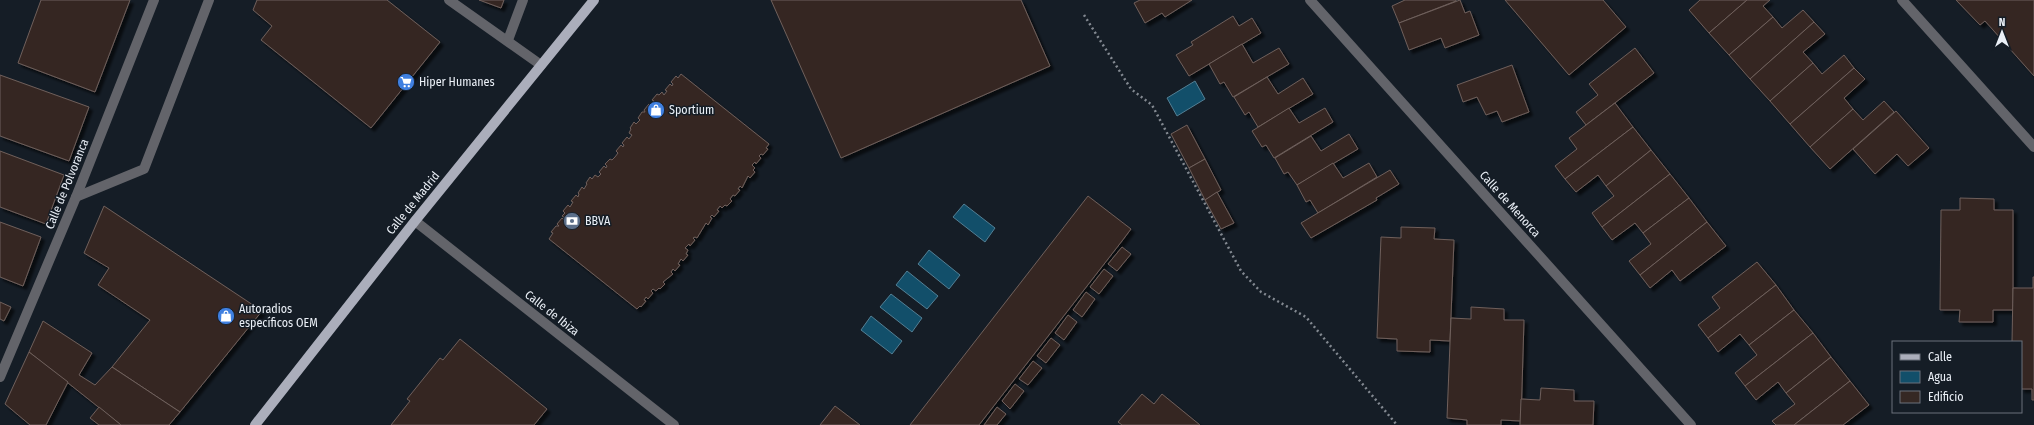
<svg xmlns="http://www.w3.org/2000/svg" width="2034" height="425" font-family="'Fira Sans Condensed',sans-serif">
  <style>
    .water { fill: #124f6a; stroke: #537f94 }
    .building { fill: #352824; stroke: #6f5f5b; filter: url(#shadow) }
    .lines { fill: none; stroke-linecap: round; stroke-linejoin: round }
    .path { stroke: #838991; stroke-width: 2.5; stroke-dasharray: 2 3; stroke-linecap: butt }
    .minor { stroke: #63646a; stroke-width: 10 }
    .major { stroke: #abaebb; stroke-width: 10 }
    .labels { text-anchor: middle; stroke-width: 3; stroke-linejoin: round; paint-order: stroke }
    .poi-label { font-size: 12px; fill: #ebf0f7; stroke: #151d26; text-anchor: start }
    .street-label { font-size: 12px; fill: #ebf0f7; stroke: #151d26 }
  </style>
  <defs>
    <filter id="shadow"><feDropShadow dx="3.5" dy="3.5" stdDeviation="1" flood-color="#0009"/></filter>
  </defs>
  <rect width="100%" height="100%" fill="#151d26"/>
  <g class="water">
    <path d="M1195,81L1205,99L1177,116L1167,98Z"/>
    <path d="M964,204L995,228L985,242L953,217Z"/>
    <path d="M929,250L960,275L949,289L918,264Z"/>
    <path d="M907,271L938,296L927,309L896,285Z"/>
    <path d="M891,294L922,318L912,332L880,307Z"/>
    <path d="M871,316L902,341L892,354L861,330Z"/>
  </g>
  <g class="building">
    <path d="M41,0H130L95,92L18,63Z"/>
    <path d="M257,0H387L440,42L371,128L261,40L272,26L253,10Z"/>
    <path d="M479,0H504L501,8Z"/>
    <path d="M771,0H1021L1050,66L841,158Z"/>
    <path d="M1140,0H1192L1165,17L1162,13L1145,23L1134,3Z"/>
    <path d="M1405,0H1456V1L1399,23L1392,6Z"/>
    <path d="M1460,0L1465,13L1470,11L1479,35L1445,48L1441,38L1409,50L1399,23Z"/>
    <path d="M1505,0H1603L1626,27L1569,75Z"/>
    <path d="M1700,0H1747L1709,33L1689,10Z"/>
    <path d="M1747,0H1770L1763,6L1773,17L1729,55L1709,33Z"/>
    <path d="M1956,0H2034V76L1985,21L1980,25Z"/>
    <path d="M1803,10L1814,22L1750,79L1729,55L1773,17L1782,28Z"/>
    <path d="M1233,16L1239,26L1252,18L1261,33L1189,76L1176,55L1193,45L1191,42Z"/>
    <path d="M1814,22L1825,34L1803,52L1813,63L1770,101L1750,79Z"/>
    <path d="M1242,44L1253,63L1279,48L1289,64L1233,97L1224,82L1220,84L1209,64Z"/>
    <path d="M1635,48L1654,73L1586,125L1576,112L1598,95L1589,84Z"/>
    <path d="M1844,55L1854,68L1790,124L1770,101L1813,63L1822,74Z"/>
    <path d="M1512,65L1529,112L1502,122L1497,111L1486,115L1477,97L1463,102L1457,85Z"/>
    <path d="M1854,68L1865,79L1844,98L1853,109L1810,147L1790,124Z"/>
    <path d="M681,74L769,144L766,148L768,149L763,155L761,154L759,156L761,158L756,164L755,162L752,165L755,168L753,170L755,172L750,178L748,176L742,188L740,186L738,189L740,190L735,196L733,195L730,199L732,201L727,206L725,205L722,208L720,206L717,210L719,211L714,217L712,215L710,217L712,218L708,225L706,223L697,238L695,237L693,238L695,240L690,246L689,244L685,248L688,250L686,254L688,255L683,261L681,259L678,264L680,265L675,271L673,269L671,272L673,274L663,282L665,284L660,289L659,288L656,291L653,289L651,291L653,293L648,299L646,297L644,300L646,301L641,307L640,306L637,309L549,239L553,233L551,232L556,226H559L557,224L562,218L564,220L565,218L562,216L565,213L563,211L568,205L570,207L573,202L571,201L576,195L578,197L579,194L578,193L582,187L584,189L587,184L586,183L590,177L592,179L595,175L598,177L601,174L599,172L604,166L606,168L607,166L605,164L610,159L612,160L615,157L618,153L616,151L621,145L623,147L624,145L622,143L627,137L629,139L632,135L629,133L631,129L630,128L634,122L636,124L640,120L638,118L642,112H645L644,110L649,104L651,106L654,101L652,100L657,94L659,95L662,92L664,95L667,91L665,90L670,84L672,86L673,84L671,82L676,76L678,78Z"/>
    <path d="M0,75L89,107L69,161L0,136Z"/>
    <path d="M1267,77L1278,94L1303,78L1313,94L1258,127L1249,112L1245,115L1234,97Z"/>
    <path d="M1884,101L1894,112L1830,169L1810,147L1853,109L1863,120Z"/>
    <path d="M1615,103L1633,127L1565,179L1555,166L1577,149L1569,138Z"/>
    <path d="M1289,108L1299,123L1325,108L1333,122L1274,158L1266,145L1262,147L1252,131Z"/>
    <path d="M1896,111L1929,148L1908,166L1897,154L1875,174L1853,149Z"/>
    <path d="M1187,125L1205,159L1189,168L1171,134Z"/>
    <path d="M1633,127L1651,150L1606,186L1598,175L1576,192L1565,179Z"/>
    <path d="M1349,134L1358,149L1297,185L1288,172L1284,174L1275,158L1311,136L1321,151Z"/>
    <path d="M1651,150L1670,174L1602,227L1592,213L1614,196L1606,186Z"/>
    <path d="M0,151L64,175L46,224L0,207Z"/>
    <path d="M1205,159L1221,190L1205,200L1189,168Z"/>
    <path d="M1333,163L1343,178L1369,163L1377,177L1318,213L1310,200L1306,202L1297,185Z"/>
    <path d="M1390,170L1399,184L1376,198L1377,200L1311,238L1301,223Z"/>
    <path d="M1670,174L1689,198L1643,233L1635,223L1612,240L1602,227Z"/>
    <path d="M1217,192L1234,223L1221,229L1205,200Z"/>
    <path d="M1088,196L1131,229L1122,241L979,425H910Z"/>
    <path d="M1689,198L1707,222L1640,275L1629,261L1651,244L1643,233Z"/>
    <path d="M1960,198L1994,199V210H2013V310H1993V322H1959L1960,310H1940L1941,210H1960Z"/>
    <path d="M104,206L262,311L180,412L112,367L150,320L98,285L109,268L84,253Z"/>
    <path d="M0,222L41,237L23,286L0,277Z"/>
    <path d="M1707,222L1726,246L1680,281L1672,270L1650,288L1640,275Z"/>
    <path d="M1401,227L1435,228L1434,239L1454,240L1450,341L1430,340V352L1397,351V339L1377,338L1381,237L1401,238Z"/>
    <path d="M1122,247L1131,254L1117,271L1108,264Z"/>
    <path d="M1757,262L1776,285L1708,338L1698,325L1720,308L1712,297Z"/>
    <path d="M1104,269L1113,276L1099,294L1090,287Z"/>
    <path d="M2033,277H2034V400H2032V389H2021V342H2012L2013,288H2033Z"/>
    <path d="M1776,285L1794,310L1749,345L1740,334L1718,352L1708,338Z"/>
    <path d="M1086,292L1095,299L1082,317L1073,310Z"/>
    <path d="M0,302L11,307L4,321L0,319Z"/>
    <path d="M1471,307L1504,309V320H1524L1521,421L1501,420V425H1467V420L1447,418L1451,318L1471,319Z"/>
    <path d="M1794,310L1813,333L1745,386L1735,373L1757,355L1749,345Z"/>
    <path d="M1068,315L1077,322L1064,340L1055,333Z"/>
    <path d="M43,321L92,353L79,375L95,385L112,367L180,412L169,425H121L29,352Z"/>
    <path d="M1813,333L1831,357L1786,393L1778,382L1756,400L1745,386Z"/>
    <path d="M1051,338L1060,345L1046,363L1037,356Z"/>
    <path d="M460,339L547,409L534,425H391L410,401L407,399L440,358L443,360Z"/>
    <path d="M29,352L68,382L46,425H30L5,404Z"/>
    <path d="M1831,357L1850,381L1794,425H1776L1772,421L1795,404L1786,393Z"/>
    <path d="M1033,361L1042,368L1028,385L1019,379Z"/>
    <path d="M1850,381L1869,405L1843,425H1794Z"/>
    <path d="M1015,384L1024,391L1010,409L1002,401Z"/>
    <path d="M1541,388L1574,390V401H1594L1593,425H1520L1521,399L1540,400Z"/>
    <path d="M1142,394L1154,404L1162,394L1200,425H1122L1118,422Z"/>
    <path d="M835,406L860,425H820Z"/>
    <path d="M99,407L115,420L121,425H99L90,418Z"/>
    <path d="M997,407L1006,414L997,425H984Z"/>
  </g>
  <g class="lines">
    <path class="path" d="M1084,15L1131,89L1152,105L1241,271L1261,292L1306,317L1397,425"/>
    <g class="minor">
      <path d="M449,0L541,65"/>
      <path d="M1310,0L1691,425"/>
      <path d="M1902,0L2034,147"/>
      <path d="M508,40L523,0"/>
      <path d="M76,197L144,169L209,0"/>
      <path d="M415,221L674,425"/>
      <path d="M0,377L76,197L154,0"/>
    </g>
    <path class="major" d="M255,425L415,221L594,0"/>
  </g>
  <defs>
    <symbol id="supermarket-disc" viewBox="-11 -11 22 22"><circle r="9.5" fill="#3f7fe0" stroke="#151d26"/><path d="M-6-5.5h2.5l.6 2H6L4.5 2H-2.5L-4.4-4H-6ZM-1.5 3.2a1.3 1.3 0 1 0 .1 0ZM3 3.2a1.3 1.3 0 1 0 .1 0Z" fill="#fff"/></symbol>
    <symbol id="shop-disc" viewBox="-11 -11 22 22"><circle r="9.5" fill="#3f7fe0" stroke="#151d26"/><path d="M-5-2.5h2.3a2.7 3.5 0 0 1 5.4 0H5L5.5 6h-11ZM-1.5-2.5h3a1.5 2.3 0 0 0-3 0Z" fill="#fff"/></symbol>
    <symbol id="bank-disc" viewBox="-11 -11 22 22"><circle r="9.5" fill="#5c6f8a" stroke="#151d26"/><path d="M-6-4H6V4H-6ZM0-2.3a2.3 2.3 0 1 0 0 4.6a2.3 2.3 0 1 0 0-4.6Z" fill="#fff"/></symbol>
  </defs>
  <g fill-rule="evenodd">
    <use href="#supermarket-disc" x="396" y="72" width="20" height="20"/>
    <use href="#shop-disc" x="646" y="100" width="20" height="20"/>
    <use href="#bank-disc" x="562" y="211" width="20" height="20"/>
    <use href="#shop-disc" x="216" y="306" width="20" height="20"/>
  </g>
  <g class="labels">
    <g class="poi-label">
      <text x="419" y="86">Hiper Humanes</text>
      <text x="669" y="114">Sportium</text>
      <text x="585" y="225">BBVA</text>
      <text x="239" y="313">Autoradios<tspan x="239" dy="14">específicos OEM</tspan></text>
    </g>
    <g class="street-label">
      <text transform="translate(67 184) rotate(-68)" y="4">Calle de Polvoranca</text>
      <text transform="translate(413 203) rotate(-51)" y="4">Calle de Madrid</text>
      <text transform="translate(1510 204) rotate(48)" y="4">Calle de Menorca</text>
      <text transform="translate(552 313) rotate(38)" y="4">Calle de Ibiza</text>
    </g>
  </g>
  <rect x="1892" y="341" width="130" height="72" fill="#151d26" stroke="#6b717a"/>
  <rect x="1900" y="354" width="20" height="6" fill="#abaebb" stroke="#6b717a"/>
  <text x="1928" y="361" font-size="12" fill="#ebf0f7">Calle</text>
  <rect x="1900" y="371" width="20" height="12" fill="#124f6a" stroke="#6b717a"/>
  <text x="1928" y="381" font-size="12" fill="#ebf0f7">Agua</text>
  <rect x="1900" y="391" width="20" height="12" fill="#352824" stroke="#6b717a"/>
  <text x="1928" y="401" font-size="12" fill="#ebf0f7">Edificio</text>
  <g transform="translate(2002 32)" stroke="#151d26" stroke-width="3" paint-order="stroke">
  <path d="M0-3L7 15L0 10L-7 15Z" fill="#ebf0f7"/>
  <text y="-6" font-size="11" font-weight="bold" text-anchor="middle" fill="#ebf0f7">N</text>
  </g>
</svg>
